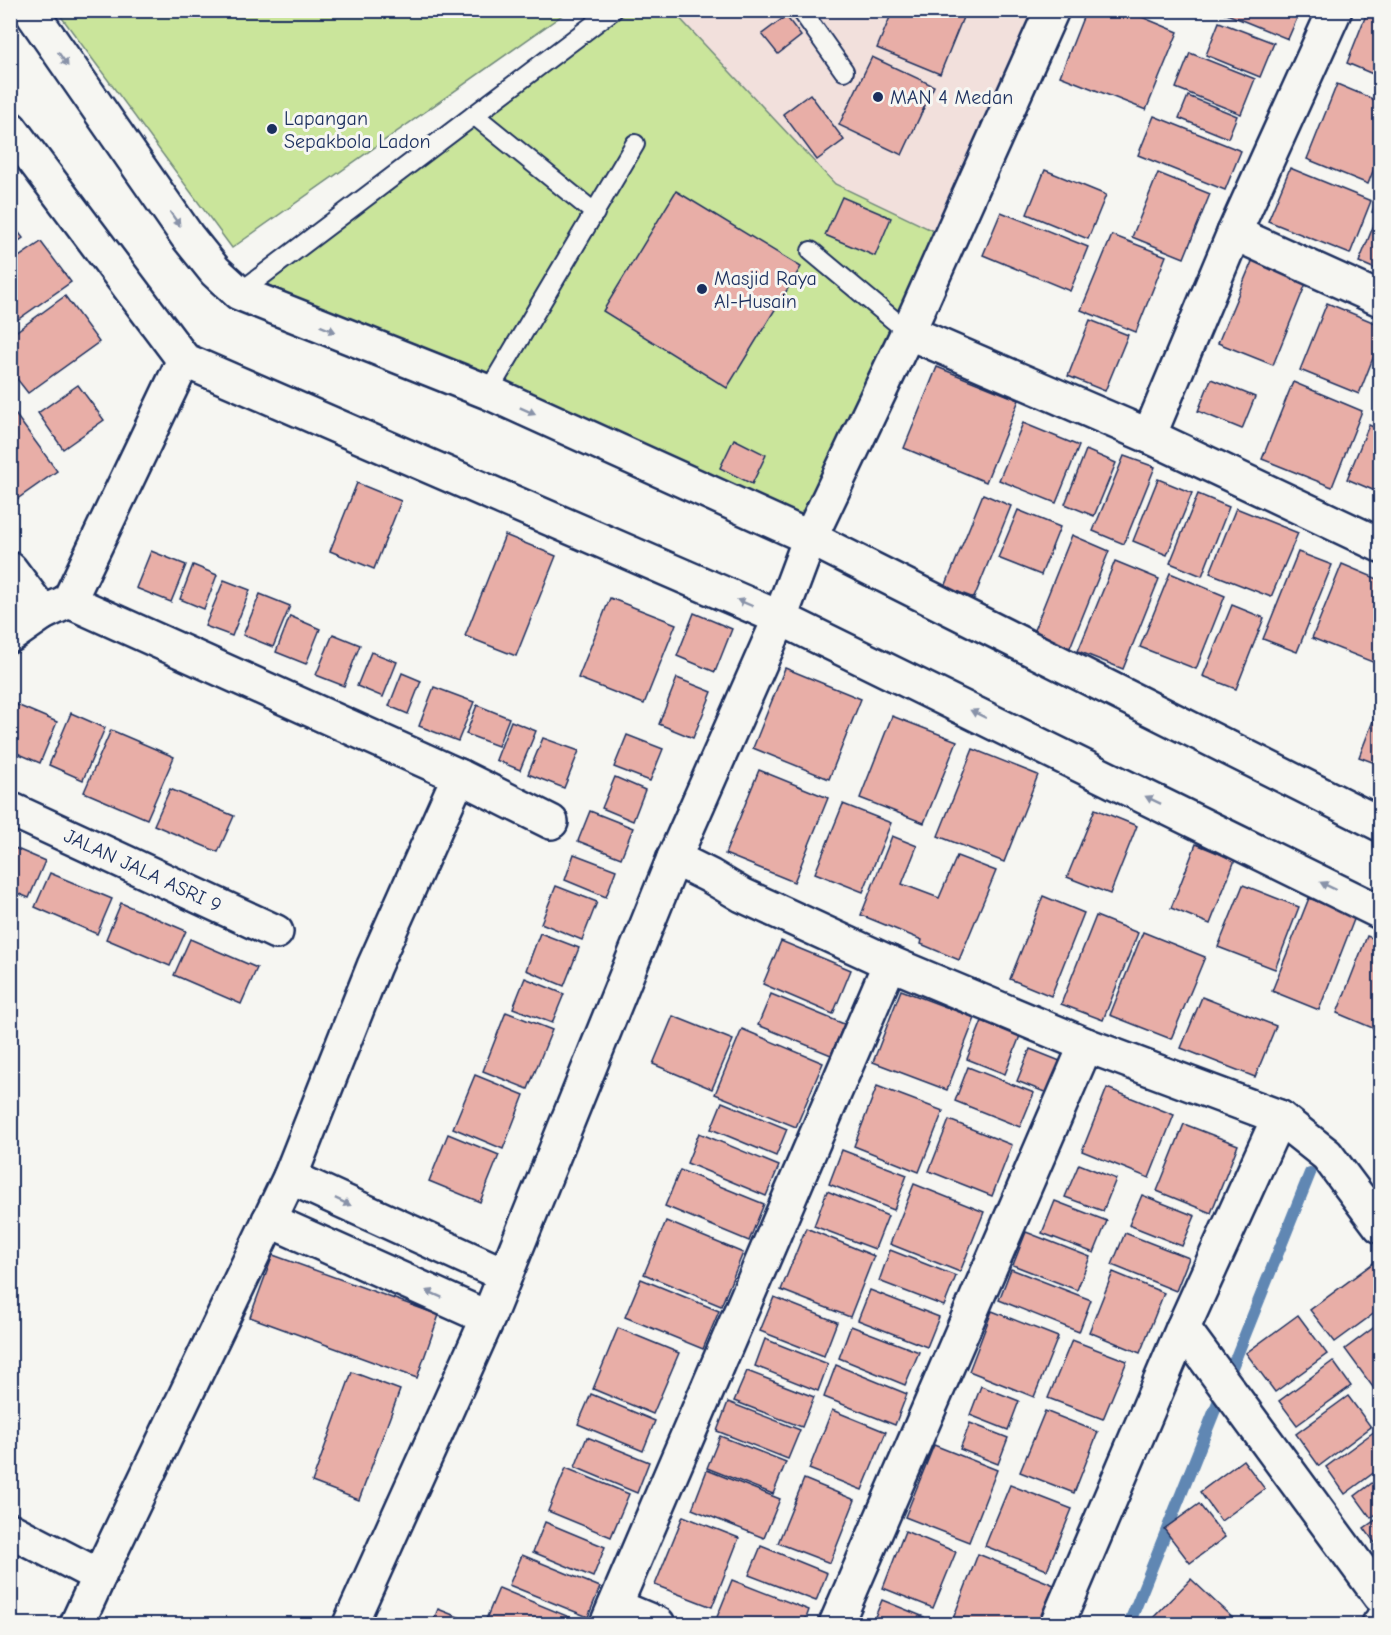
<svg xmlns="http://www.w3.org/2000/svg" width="1391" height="1635" font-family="'Comic Neue',sans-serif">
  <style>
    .built { fill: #f2e0dc }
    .green { fill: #cae59b; stroke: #728a7c; stroke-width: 1.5 }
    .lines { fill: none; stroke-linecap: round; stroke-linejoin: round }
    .stream { stroke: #6187b3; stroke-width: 12 }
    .building { fill: #e8aea7; stroke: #1b2f5e; stroke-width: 1.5 }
    .service-casing { stroke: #1b2f5e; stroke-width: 22 }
    .minor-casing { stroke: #1b2f5e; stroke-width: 38 }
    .tertiary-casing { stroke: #1b2f5e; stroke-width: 38 }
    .service { stroke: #f6f6f2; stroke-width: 18 }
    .minor { stroke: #f6f6f2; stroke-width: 33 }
    .tertiary { stroke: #f6f6f2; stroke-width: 33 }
    .oneway { fill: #8892a8 }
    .poi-dot { fill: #1b2f5e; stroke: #f6f6f2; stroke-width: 2 }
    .labels { text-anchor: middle; stroke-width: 6; stroke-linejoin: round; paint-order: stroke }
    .poi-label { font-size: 20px; fill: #1b2f5e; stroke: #f6f6f2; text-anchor: start }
    .street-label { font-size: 20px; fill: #1b2f5e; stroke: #f6f6f2 }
  </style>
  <rect width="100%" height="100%" fill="#f6f6f2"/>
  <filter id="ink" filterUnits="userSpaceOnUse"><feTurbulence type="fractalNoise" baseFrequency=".0167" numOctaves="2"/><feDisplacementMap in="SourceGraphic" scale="12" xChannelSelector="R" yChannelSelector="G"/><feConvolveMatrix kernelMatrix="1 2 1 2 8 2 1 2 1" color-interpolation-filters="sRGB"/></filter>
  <g filter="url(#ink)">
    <path class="built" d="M673,11H1040L942,235L835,184Z"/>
    <g class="green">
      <path d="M57,11H568L232,248Z"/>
      <path d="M625,11H673L835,184L942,235L802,525L264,283Z"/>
    </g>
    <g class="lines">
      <path class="stream" d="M1129,1624L1310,1173"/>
    </g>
    <g class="building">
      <path d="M893,10H966L940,74L877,48Z"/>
      <path d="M1086,10H1125L1178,32L1146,110L1060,76Z"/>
      <path d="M1217,10H1285L1298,16L1288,39Z"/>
      <path d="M1368,10H1380V77L1347,63Z"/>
      <path d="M786,16L801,36L778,54L762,34Z"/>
      <path d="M1219,22L1274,43L1260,77L1206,55Z"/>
      <path d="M1190,53L1255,79L1241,114L1176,88Z"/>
      <path d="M872,57L934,86L902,155L839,125Z"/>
      <path d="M1337,84L1380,102V153L1368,184L1307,159Z"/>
      <path d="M810,94L844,140L817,160L783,114Z"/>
      <path d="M1188,96L1237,116L1228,138L1179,118Z"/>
      <path d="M1154,116L1241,151L1225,190L1138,155Z"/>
      <path d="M1290,168L1371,201L1350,254L1268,221Z"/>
      <path d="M1045,170L1106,195L1088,239L1027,214Z"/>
      <path d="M1158,173L1210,194L1184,258L1132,237Z"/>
      <path d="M676,191L801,267L727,388L603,311Z"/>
      <path d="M1380,192V215L1372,212Z"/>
      <path d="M842,197L891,218L875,256L825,235Z"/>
      <path d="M1001,212L1088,247L1070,291L983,255Z"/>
      <path d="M10,221L23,238L10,247Z"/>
      <path d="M1375,222L1380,224V271L1359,262Z"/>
      <path d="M1112,235L1166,256L1136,332L1081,310Z"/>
      <path d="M41,242L71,282L10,325V263Z"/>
      <path d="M1253,259L1307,281L1273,365L1218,343Z"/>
      <path d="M65,296L99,342L28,393L10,370V336Z"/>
      <path d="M1327,303L1380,325V340L1359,394L1300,370Z"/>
      <path d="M1090,320L1128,335L1105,391L1068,376Z"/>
      <path d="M937,367L1019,400L986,482L904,448Z"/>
      <path d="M1211,379L1255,397L1242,429L1198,411Z"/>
      <path d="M1293,382L1362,411L1332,487L1262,459Z"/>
      <path d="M78,385L104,420L63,449L38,413Z"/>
      <path d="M10,407L57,471L10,504Z"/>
      <path d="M1023,423L1079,446L1056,503L999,480Z"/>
      <path d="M1369,425L1380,430V493L1347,479Z"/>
      <path d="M734,439L766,455L752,484L720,468Z"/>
      <path d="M1086,450L1116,463L1094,516L1065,504Z"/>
      <path d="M1124,456L1155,467L1124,544L1093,531Z"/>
      <path d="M1158,479L1192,493L1167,555L1133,541Z"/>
      <path d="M357,483L401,501L374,569L330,551Z"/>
      <path d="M983,494L1011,506L974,598L945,587Z"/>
      <path d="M1198,494L1229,507L1202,576L1170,563Z"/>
      <path d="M1236,508L1298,533L1271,597L1210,573Z"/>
      <path d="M1018,510L1060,527L1041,575L998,558Z"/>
      <path d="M505,535L556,556L516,656L465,636Z"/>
      <path d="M1072,535L1109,551L1069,650L1032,635Z"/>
      <path d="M151,551L186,565L171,602L136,588Z"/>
      <path d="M1298,552L1332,565L1297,652L1263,639Z"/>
      <path d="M1115,561L1159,579L1123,669L1078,651Z"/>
      <path d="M1342,564L1380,580V665L1312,638Z"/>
      <path d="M193,565L217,575L204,609L180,599Z"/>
      <path d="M1170,573L1225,596L1196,669L1140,647Z"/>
      <path d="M224,580L250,590L232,636L205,626Z"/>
      <path d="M260,594L290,606L273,647L243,635Z"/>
      <path d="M610,598L676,624L644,704L578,678Z"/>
      <path d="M1232,605L1264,618L1236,689L1203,676Z"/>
      <path d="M694,613L732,629L715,672L677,656Z"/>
      <path d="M290,616L320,629L306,664L276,652Z"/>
      <path d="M333,634L360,645L344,686L316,675Z"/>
      <path d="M371,652L397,662L383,697L357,686Z"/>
      <path d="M785,668L861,699L829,779L753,748Z"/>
      <path d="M402,673L421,681L408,714L389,706Z"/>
      <path d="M677,678L712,692L693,738L659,724Z"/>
      <path d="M434,687L474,702L458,741L419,726Z"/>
      <path d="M10,702L57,722L40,763L10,750Z"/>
      <path d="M1380,703V765L1359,757Z"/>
      <path d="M477,705L509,718L498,746L466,734Z"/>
      <path d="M71,713L105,728L83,780L49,765Z"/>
      <path d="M892,716L957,741L924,823L860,798Z"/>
      <path d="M511,721L536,731L520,770L496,760Z"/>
      <path d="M111,730L174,757L147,819L84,792Z"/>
      <path d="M627,735L663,749L650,781L614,767Z"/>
      <path d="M543,738L579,751L564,788L528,774Z"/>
      <path d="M973,749L1038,775L1004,862L938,836Z"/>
      <path d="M759,770L828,798L794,882L725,854Z"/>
      <path d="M615,777L645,790L633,821L602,808Z"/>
      <path d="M170,789L234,816L218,852L154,825Z"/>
      <path d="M843,804L891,823L863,892L815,873Z"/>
      <path d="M1095,809L1137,826L1110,894L1067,877Z"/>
      <path d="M590,811L633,828L621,858L578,841Z"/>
      <path d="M892,836L917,846L902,884L939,898L957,856L996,871L959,960L921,944L922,940L861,915Z"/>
      <path d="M1196,844L1235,860L1210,924L1171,908Z"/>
      <path d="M10,846L45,861L29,898L10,890Z"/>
      <path d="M574,854L616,870L606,897L565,880Z"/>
      <path d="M50,873L112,899L97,934L35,907Z"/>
      <path d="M1243,885L1299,907L1275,969L1218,947Z"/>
      <path d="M556,886L597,902L582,940L541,923Z"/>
      <path d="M1043,896L1084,913L1051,996L1010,979Z"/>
      <path d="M1309,898L1355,917L1319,1010L1272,991Z"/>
      <path d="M121,903L186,931L170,966L106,939Z"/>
      <path d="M1096,916L1138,933L1103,1020L1061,1004Z"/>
      <path d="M1143,932L1205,957L1171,1039L1110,1015Z"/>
      <path d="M540,933L579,948L564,986L526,970Z"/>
      <path d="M1367,936L1380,941V1015L1375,1029L1337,1013Z"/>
      <path d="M190,939L257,968L241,1004L174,975Z"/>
      <path d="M781,941L851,970L833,1014L763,984Z"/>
      <path d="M525,978L564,994L552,1023L513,1008Z"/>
      <path d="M901,990L975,1018L947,1090L873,1062Z"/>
      <path d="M771,994L844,1024L831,1055L758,1025Z"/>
      <path d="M1202,997L1276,1026L1255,1077L1181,1048Z"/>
      <path d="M506,1012L552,1030L528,1089L483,1071Z"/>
      <path d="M673,1016L733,1040L712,1089L653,1064Z"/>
      <path d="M982,1021L1020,1036L1005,1074L967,1059Z"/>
      <path d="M742,1029L823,1063L796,1127L715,1094Z"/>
      <path d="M1030,1049L1060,1061L1047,1093L1017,1081Z"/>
      <path d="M968,1067L1034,1093L1020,1127L955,1101Z"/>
      <path d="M475,1075L524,1095L503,1149L453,1128Z"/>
      <path d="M877,1086L943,1111L919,1172L854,1146Z"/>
      <path d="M1107,1088L1174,1115L1149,1178L1082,1151Z"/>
      <path d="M722,1102L787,1129L776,1156L711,1129Z"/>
      <path d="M949,1120L1012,1145L992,1196L929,1171Z"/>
      <path d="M1184,1124L1238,1145L1211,1213L1157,1191Z"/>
      <path d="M699,1133L779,1166L766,1196L687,1163Z"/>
      <path d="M448,1134L499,1155L480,1202L429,1181Z"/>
      <path d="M842,1150L907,1175L894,1210L829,1184Z"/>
      <path d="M1079,1164L1116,1179L1103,1211L1065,1197Z"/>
      <path d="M680,1170L764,1204L749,1241L665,1206Z"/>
      <path d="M914,1184L984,1212L960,1272L890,1244Z"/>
      <path d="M827,1191L888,1216L875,1249L814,1226Z"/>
      <path d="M1142,1195L1195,1216L1182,1246L1129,1225Z"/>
      <path d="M1055,1201L1107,1221L1094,1253L1042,1233Z"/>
      <path d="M666,1221L743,1253L721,1306L644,1274Z"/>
      <path d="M806,1228L874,1256L850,1317L781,1290Z"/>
      <path d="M1026,1232L1090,1257L1077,1290L1013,1265Z"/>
      <path d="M1125,1233L1189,1258L1176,1291L1112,1265Z"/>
      <path d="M890,1250L956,1276L944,1306L879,1281Z"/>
      <path d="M273,1255L439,1315L417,1378L250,1317Z"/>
      <path d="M1376,1261L1380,1267V1309L1335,1342L1310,1310Z"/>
      <path d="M1011,1269L1091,1300L1079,1332L999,1300Z"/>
      <path d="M1113,1272L1164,1293L1140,1353L1089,1332Z"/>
      <path d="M641,1279L719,1311L703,1349L625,1317Z"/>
      <path d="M870,1290L939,1317L927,1347L858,1320Z"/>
      <path d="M774,1297L837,1322L824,1356L760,1331Z"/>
      <path d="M992,1311L1058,1337L1034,1397L969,1371Z"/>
      <path d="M1298,1315L1327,1354L1275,1392L1246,1353Z"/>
      <path d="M1380,1323V1386L1375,1390L1345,1349Z"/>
      <path d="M851,1326L919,1352L905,1385L839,1358Z"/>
      <path d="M618,1328L679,1353L653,1414L593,1389Z"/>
      <path d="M765,1339L828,1364L818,1391L755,1366Z"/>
      <path d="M1072,1340L1127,1361L1103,1419L1048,1398Z"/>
      <path d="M1333,1361L1351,1386L1297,1425L1279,1401Z"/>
      <path d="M836,1365L907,1394L895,1425L824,1397Z"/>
      <path d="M747,1371L814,1397L802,1427L734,1401Z"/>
      <path d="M352,1372L400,1390L359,1500L312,1482Z"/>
      <path d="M981,1386L1019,1401L1008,1430L970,1415Z"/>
      <path d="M591,1394L655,1421L643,1451L578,1424Z"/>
      <path d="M1348,1396L1371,1427L1319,1466L1296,1434Z"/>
      <path d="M728,1402L800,1430L788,1459L717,1431Z"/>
      <path d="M832,1410L886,1432L862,1490L809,1469Z"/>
      <path d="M1045,1411L1098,1432L1074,1493L1020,1472Z"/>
      <path d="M970,1423L1008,1438L998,1464L960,1449Z"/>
      <path d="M1375,1431L1380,1439V1468L1345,1494L1326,1467Z"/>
      <path d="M720,1436L786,1462L773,1494L707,1468Z"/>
      <path d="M587,1437L649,1462L637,1493L575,1467Z"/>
      <path d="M934,1445L997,1470L969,1542L905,1517Z"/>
      <path d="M1243,1460L1265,1489L1221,1521L1200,1492Z"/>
      <path d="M566,1468L629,1494L611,1537L548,1511Z"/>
      <path d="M707,1470L780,1499L764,1538L692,1509Z"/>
      <path d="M1380,1477V1511L1371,1518L1355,1496Z"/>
      <path d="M804,1479L855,1500L830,1563L778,1543Z"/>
      <path d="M1010,1485L1072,1509L1047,1570L985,1546Z"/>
      <path d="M1199,1504L1225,1537L1190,1563L1164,1529Z"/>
      <path d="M683,1516L739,1538L712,1607L655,1585Z"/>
      <path d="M1380,1517V1550L1364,1528Z"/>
      <path d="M545,1522L605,1547L593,1577L533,1552Z"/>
      <path d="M905,1531L956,1552L933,1608L883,1588Z"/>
      <path d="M761,1546L827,1573L816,1601L749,1575Z"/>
      <path d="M978,1554L1054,1585L1038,1624H951Z"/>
      <path d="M522,1555L600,1587L588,1617L509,1585Z"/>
      <path d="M1191,1579L1239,1624H1147Z"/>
      <path d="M732,1580L809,1610L804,1624H722L715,1622Z"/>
      <path d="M499,1588L579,1621L577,1624H484Z"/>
      <path d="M882,1600L924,1617L921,1624H872Z"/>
      <path d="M438,1609L476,1624H432Z"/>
    </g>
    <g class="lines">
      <defs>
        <g id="service">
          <path d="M801,10L844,71"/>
          <path d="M474,115L595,213"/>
          <path d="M811,251L908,332"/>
          <path d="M239,293L613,10"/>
          <path d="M488,392L635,144"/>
        </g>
        <g id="minor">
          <path d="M1234,233L1380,299"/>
          <path d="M908,332L1149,436L1380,545"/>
          <path d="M1149,436L1234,233L1335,10"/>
          <path d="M10,569L43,613"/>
          <path d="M69,601L459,776L374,966L290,1177L99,1576L77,1624"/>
          <path d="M10,636L43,613L69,601L184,360"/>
          <path d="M459,776L551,822"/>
          <path d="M10,809L276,932"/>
          <path d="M674,858L710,876L742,895L890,963L1086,1045L1279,1117L1327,1155L1380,1226"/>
          <path d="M290,1177L505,1275"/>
          <path d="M269,1220L488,1318"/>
          <path d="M1183,1328L1380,1596"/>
          <path d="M10,1530L99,1576"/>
          <path d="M615,1606L658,1624"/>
          <path d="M350,1624L488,1318L674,858L780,618L810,538L908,332L1052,10"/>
          <path d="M607,1624L890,963"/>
          <path d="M836,1624L1086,1045"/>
          <path d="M1057,1624L1183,1328L1279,1117"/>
          <path d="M1379,1624L1380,1623"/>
        </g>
        <g id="tertiary">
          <path d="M30,10L187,236L215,271L239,293L488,392L810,538L1380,824"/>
          <path d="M10,128L184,360L780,618L1380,912"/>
        </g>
      </defs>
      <use href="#service" class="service-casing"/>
      <use href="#minor" class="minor-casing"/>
      <use href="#tertiary" class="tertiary-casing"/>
      <use href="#service" class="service"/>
      <use href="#minor" class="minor"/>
      <use href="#tertiary" class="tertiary"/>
    </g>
    <defs><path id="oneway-solid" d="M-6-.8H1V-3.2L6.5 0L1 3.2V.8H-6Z" transform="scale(1.5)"/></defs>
    <g class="oneway">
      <use href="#oneway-solid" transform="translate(63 59) rotate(55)"/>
      <use href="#oneway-solid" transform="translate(175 219) rotate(55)"/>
      <use href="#oneway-solid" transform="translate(328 329) rotate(22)"/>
      <use href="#oneway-solid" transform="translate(528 411) rotate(24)"/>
      <use href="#oneway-solid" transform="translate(745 603) rotate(-157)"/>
      <use href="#oneway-solid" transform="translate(978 714) rotate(-154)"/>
      <use href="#oneway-solid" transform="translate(1153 800) rotate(-154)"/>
      <use href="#oneway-solid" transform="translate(1328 886) rotate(-154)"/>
      <use href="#oneway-solid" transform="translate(343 1202) rotate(25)"/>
      <use href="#oneway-solid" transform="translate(434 1294) rotate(-156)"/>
    </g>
  </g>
  <g class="poi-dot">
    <circle cx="878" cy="97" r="6"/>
    <circle cx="272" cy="129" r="6"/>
    <circle cx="702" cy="289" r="6"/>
  </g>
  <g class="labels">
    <g class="poi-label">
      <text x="890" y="104">MAN 4 Medan</text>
      <text x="284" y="125">Lapangan<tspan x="284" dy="23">Sepakbola Ladon</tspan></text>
      <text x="714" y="285">Masjid Raya<tspan x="714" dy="23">Al-Husain</tspan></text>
    </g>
    <g class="street-label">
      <text transform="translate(143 870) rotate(25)" y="7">JALAN JALA ASRI 9</text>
    </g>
  </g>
  <rect width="1391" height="1635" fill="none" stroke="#f6f6f2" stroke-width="36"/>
  <rect x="18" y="18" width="1355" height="1599" fill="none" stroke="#1b2f5e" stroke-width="2" filter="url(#ink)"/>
</svg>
